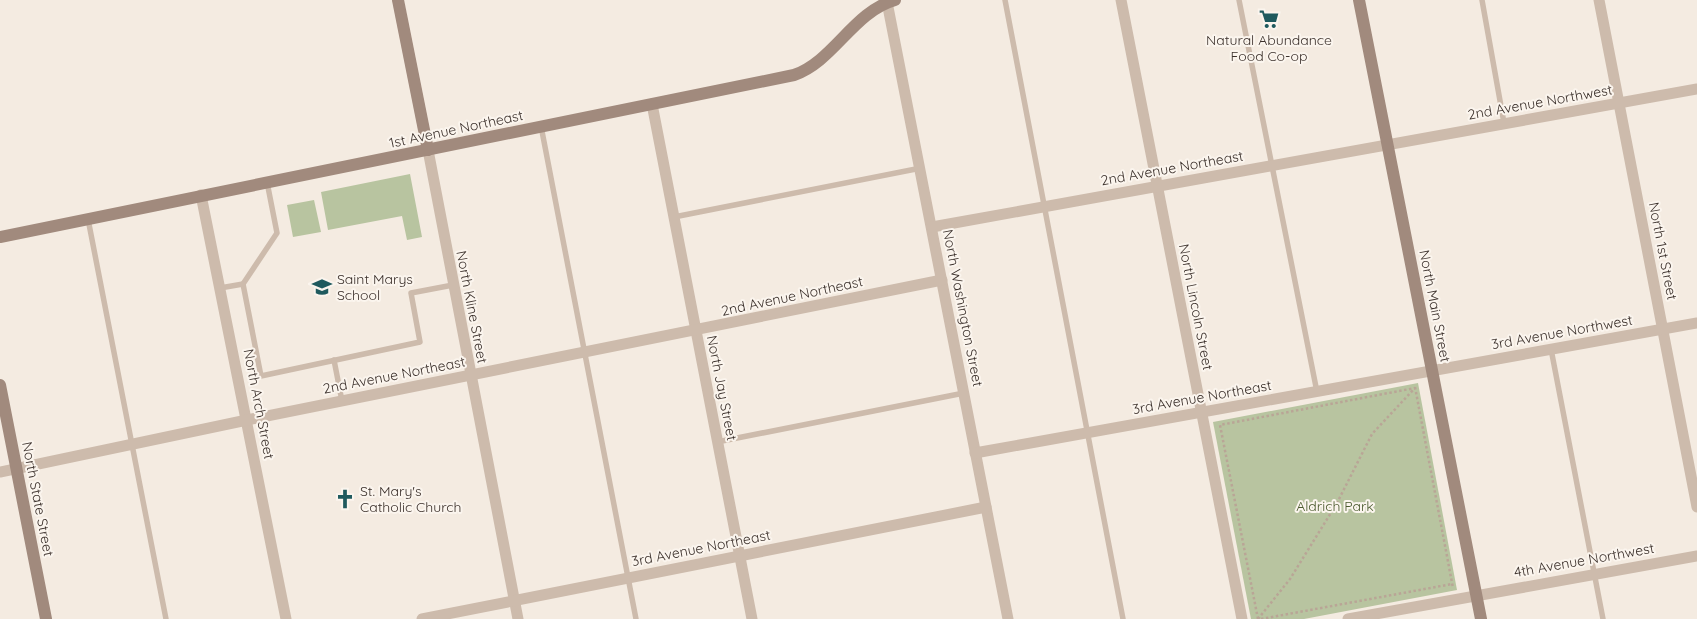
<svg xmlns="http://www.w3.org/2000/svg" width="1697" height="619" font-family="Quicksand,sans-serif">
  <style>
    .green { fill: #b8c4a0 }
    .lines { fill: none; stroke-linecap: round; stroke-linejoin: round }
    .path { stroke: #b9a596; stroke-width: 2.5; stroke-dasharray: 2.5 2.5; stroke-linecap: butt }
    .lane { stroke: #cdbbac; stroke-width: 5.5 }
    .street { stroke: #cdbbac; stroke-width: 11 }
    .secondary { stroke: #a18a7d; stroke-width: 12 }
    .labels { text-anchor: middle; stroke-width: 4; stroke-linejoin: round; paint-order: stroke }
    .poi-label { font-size: 14px; fill: #3b302b; stroke: #fbf5ee; text-anchor: start }
    .street-label { font-size: 14px; fill: #3b302b; stroke: #fbf5ee }
    .park-label { font-size: 14px; fill: #4a5a2e; stroke: #fbf5ee }
  </style>
  <rect width="100%" height="100%" fill="#f4ebe1"/>
  <g class="green">
    <path d="M410,174L422,237L407,240L402,216L328,230L321,192Z"/>
    <path d="M314,200L321,232L293,237L287,205Z"/>
    <path d="M1418,383L1457,590L1304,619H1251L1213,422Z"/>
  </g>
  <g class="lines">
    <g class="path">
      <path d="M1415,387L1453,588"/>
      <path d="M1258,619L1220,425L1415,388"/>
      <path d="M1258,619L1290,579L1337,503L1372,434L1414,389"/>
      <path d="M1261,619L1452,584"/>
    </g>
    <g class="lane">
      <path d="M1005,0L1123,619"/>
      <path d="M1239,0L1317,392"/>
      <path d="M1482,0L1504,123"/>
      <path d="M541,126L636,619"/>
      <path d="M267,182L277,233L243,284L261,376L420,342L411,293L453,285"/>
      <path d="M674,217L921,168"/>
      <path d="M88,219L166,619"/>
      <path d="M220,288L243,284"/>
      <path d="M1551,349L1603,619"/>
      <path d="M334,360L342,401"/>
      <path d="M717,442L964,393"/>
    </g>
    <g class="street">
      <path d="M1121,0L1242,619"/>
      <path d="M1599,0L1697,507"/>
      <path d="M887,2L1008,619"/>
      <path d="M652,104L752,619"/>
      <path d="M428,150L518,619"/>
      <path d="M201,195L286,619"/>
      <path d="M932,227L1697,89"/>
      <path d="M975,453L1697,323"/>
      <path d="M0,472L247,420L942,280"/>
      <path d="M422,619L986,507"/>
      <path d="M1348,619L1697,556"/>
    </g>
    <g class="secondary">
      <path d="M398,0L428,150"/>
      <path d="M1359,0L1481,619"/>
      <path d="M0,237L794,75C834,61 853,12 895,0"/>
      <path d="M0,385L46,619"/>
    </g>
  </g>
  <defs>
    <symbol id="supermarket-bare" viewBox="-9 -9 18 18"><path d="M-6-5.5h2.5l.6 2H6L4.5 2H-2.5L-4.4-4H-6ZM-1.5 3.2a1.3 1.3 0 1 0 .1 0ZM3 3.2a1.3 1.3 0 1 0 .1 0Z" fill="#1f5a5e" stroke="#fbf5ee" stroke-width="2.5" paint-order="stroke"/></symbol>
    <symbol id="school-bare" viewBox="-9 -9 18 18"><path d="M0-5L7-2L0 1L-7-2ZM-4 1L0 2.5L4 1V4Q0 6-4 4Z" fill="#1f5a5e" stroke="#fbf5ee" stroke-width="2.5" paint-order="stroke"/></symbol>
    <symbol id="church-bare" viewBox="-9 -9 18 18"><path d="M-1.2-6h2.4v3.5h3.3v2.4h-3.3V6h-2.4V-.1h-3.3v-2.4h3.3Z" fill="#1f5a5e" stroke="#fbf5ee" stroke-width="2.5" paint-order="stroke"/></symbol>
  </defs>
  <g fill-rule="evenodd">
    <use href="#supermarket-bare" x="1255" y="5" width="28" height="28"/>
    <use href="#school-bare" x="308" y="273" width="28" height="28"/>
    <use href="#church-bare" x="331" y="485" width="28" height="28"/>
  </g>
  <g class="labels">
    <g class="poi-label">
      <text x="1269" y="45" text-anchor="middle">Natural Abundance<tspan x="1269" dy="16">Food Co-op</tspan></text>
      <text x="337" y="284">Saint Marys<tspan x="337" dy="16">School</tspan></text>
      <text x="360" y="496">St. Mary's<tspan x="360" dy="16">Catholic Church</tspan></text>
    </g>
    <g class="street-label">
      <text transform="translate(1540 102) rotate(-10)" y="5">2nd Avenue Northwest</text>
      <text transform="translate(456 129) rotate(-12)" y="5">1st Avenue Northeast</text>
      <text transform="translate(1172 168) rotate(-10)" y="5">2nd Avenue Northeast</text>
      <text transform="translate(1663 251) rotate(79)" y="5">North 1st Street</text>
      <text transform="translate(792 296) rotate(-12)" y="5">2nd Avenue Northeast</text>
      <text transform="translate(1435 306) rotate(79)" y="5">North Main Street</text>
      <text transform="translate(472 307) rotate(79)" y="5">North Kline Street</text>
      <text transform="translate(1196 307) rotate(79)" y="5">North Lincoln Street</text>
      <text transform="translate(963 308) rotate(79)" y="5">North Washington Street</text>
      <text transform="translate(1562 332) rotate(-10)" y="5">3rd Avenue Northwest</text>
      <text transform="translate(394 375) rotate(-11)" y="5">2nd Avenue Northeast</text>
      <text transform="translate(722 388) rotate(79)" y="5">North Jay Street</text>
      <text transform="translate(1202 397) rotate(-10)" y="5">3rd Avenue Northeast</text>
      <text transform="translate(259 404) rotate(79)" y="5">North Arch Street</text>
      <text transform="translate(38 499) rotate(79)" y="5">North State Street</text>
      <text transform="translate(701 548) rotate(-11)" y="5">3rd Avenue Northeast</text>
      <text transform="translate(1584 560) rotate(-10)" y="5">4th Avenue Northwest</text>
    </g>
    <g class="park-label">
      <text x="1335" y="511">Aldrich Park</text>
    </g>
  </g>
</svg>
